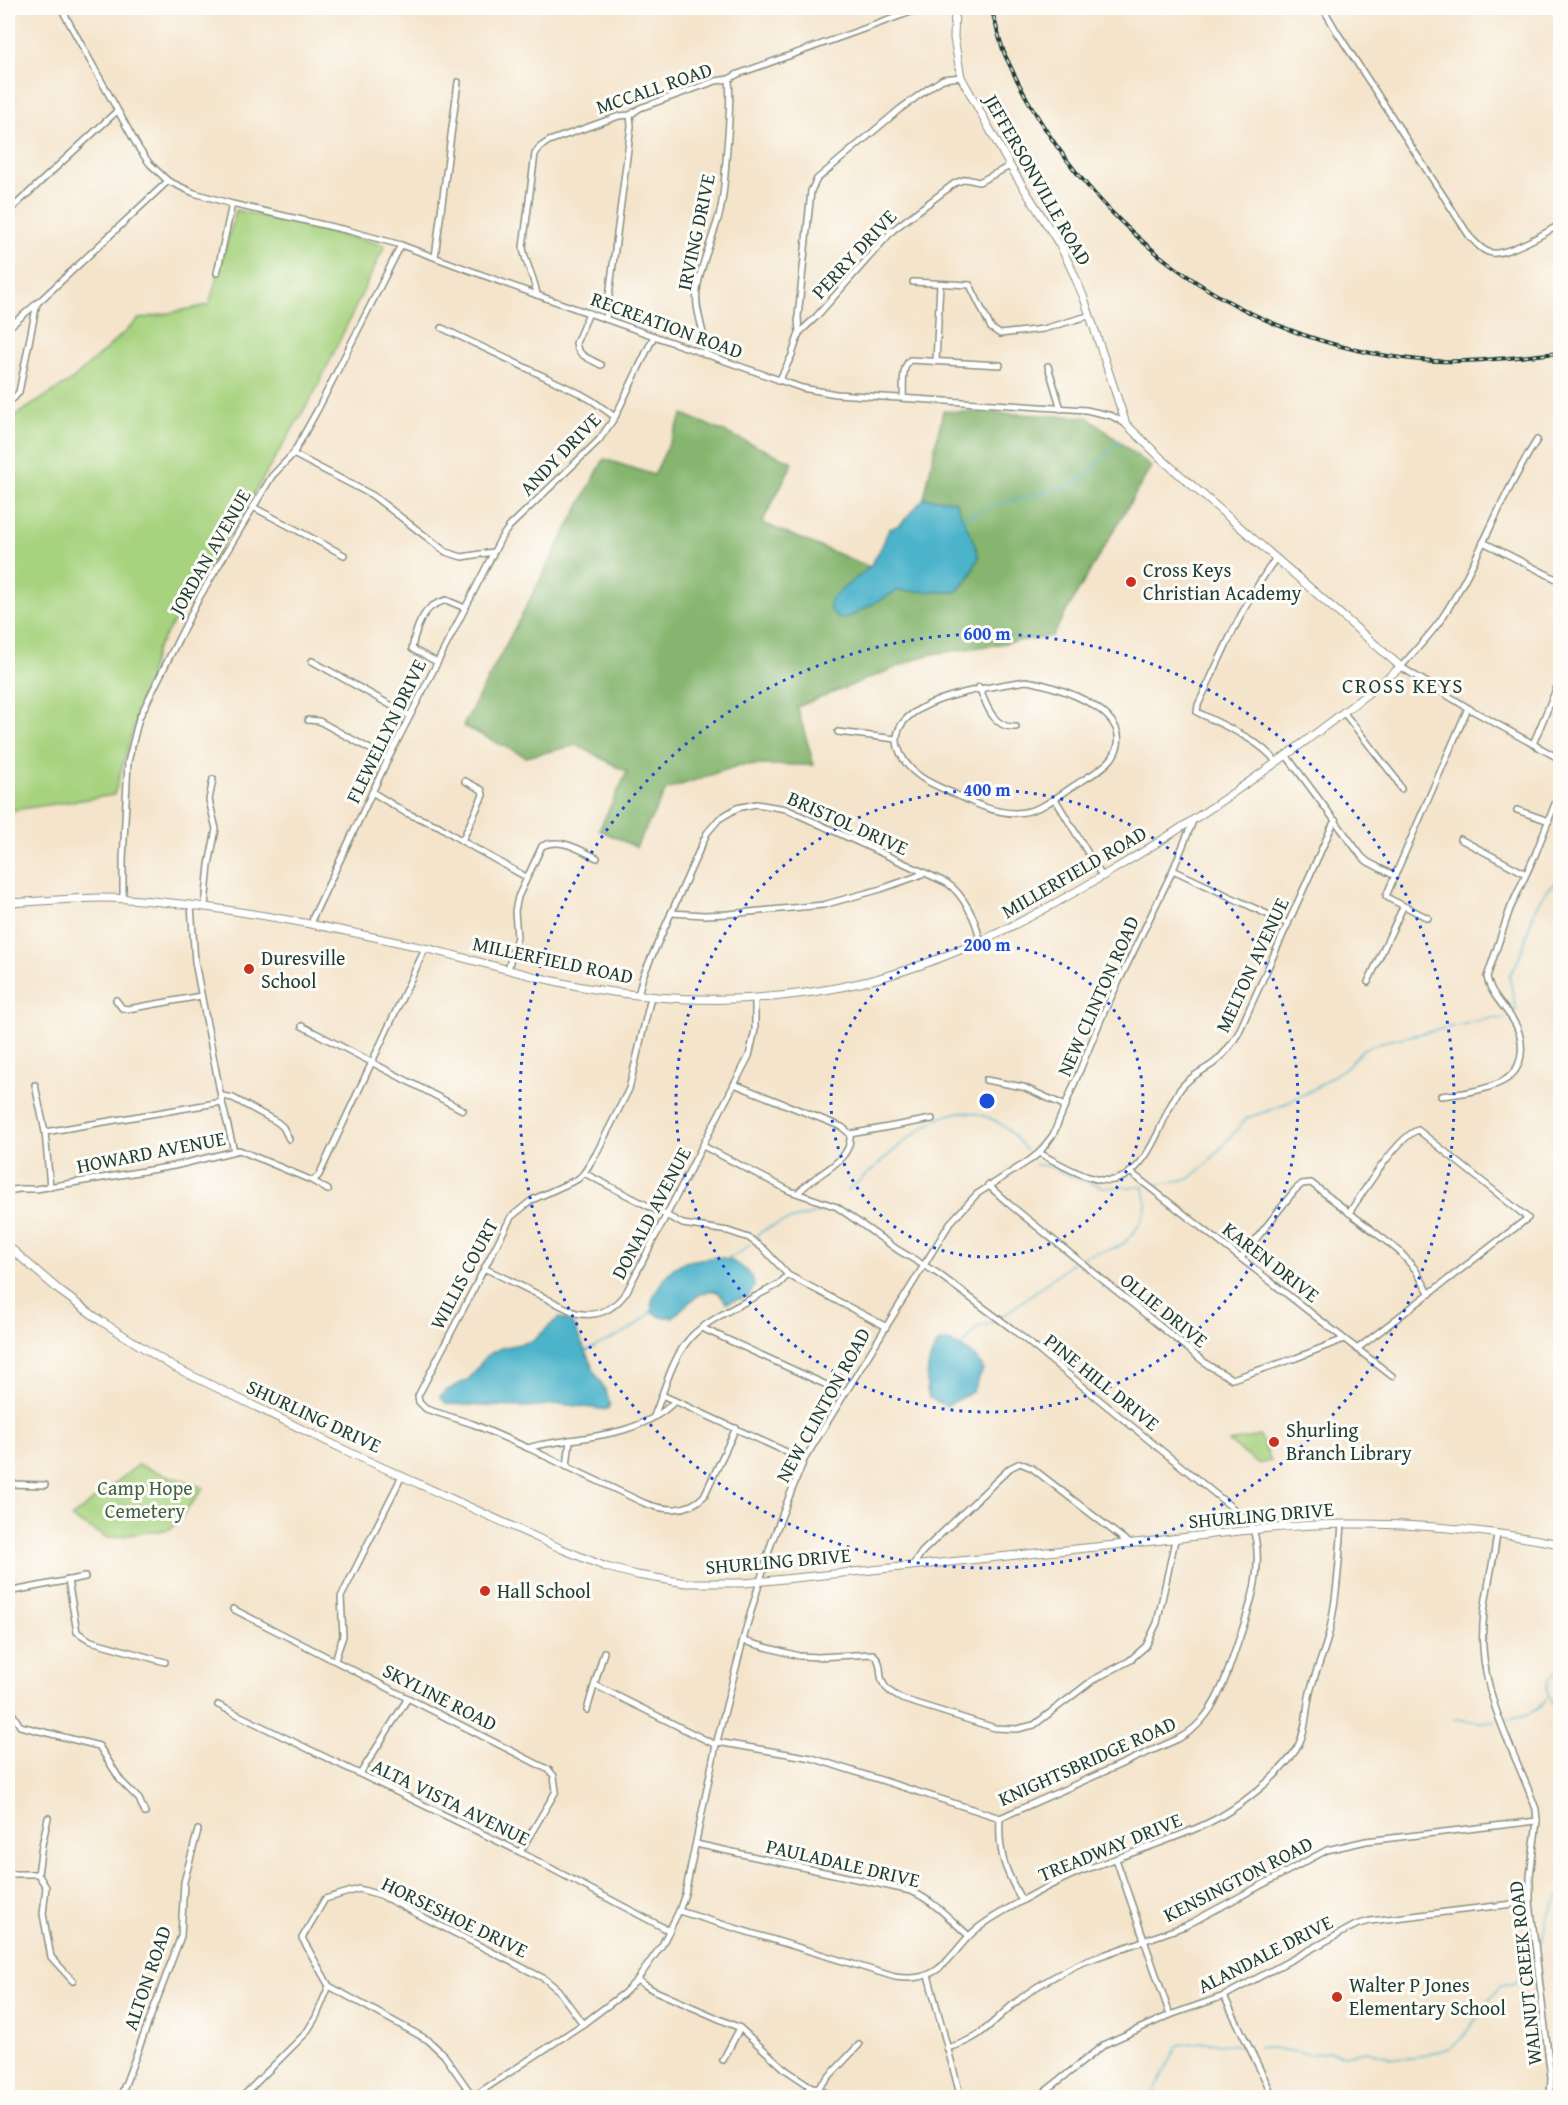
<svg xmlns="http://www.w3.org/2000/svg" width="1568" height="2105" font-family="'Gentium Book Plus',serif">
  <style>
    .green { fill: #a7d37f; stroke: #63885a; stroke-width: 1.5 }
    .forest { fill: #85b56e; stroke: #527951; stroke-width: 1.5 }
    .water { fill: #4bb3ca; stroke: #35787f; stroke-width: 1.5 }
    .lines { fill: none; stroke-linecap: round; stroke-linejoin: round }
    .stream { stroke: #4bb3ca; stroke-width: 1.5 }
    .minor-casing { stroke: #8a9080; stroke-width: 8 }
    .major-casing { stroke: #8a9080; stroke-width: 9 }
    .minor { stroke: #fff; stroke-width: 5 }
    .major { stroke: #fff; stroke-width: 7 }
    .rail-casing { stroke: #1f3d34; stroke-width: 4 }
    .rail { stroke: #fdfcf7; stroke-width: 1.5; stroke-dasharray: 4.5; stroke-linecap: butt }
    .ring { fill: none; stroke: #1d4ed8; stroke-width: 3; stroke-dasharray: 3 6 }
    .poi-dot { fill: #c8321e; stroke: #fdfcf7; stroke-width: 2 }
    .labels { text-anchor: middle; stroke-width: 6; stroke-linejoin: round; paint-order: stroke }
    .street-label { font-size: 20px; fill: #1f3d34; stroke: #fdfcf7 }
    .poi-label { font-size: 20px; fill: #1f3d34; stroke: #fdfcf7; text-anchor: start }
    .park-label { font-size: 20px; fill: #416247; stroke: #fdfcf7 }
    .neighbourhood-label { font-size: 21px; letter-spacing: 1.5px; fill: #1f3d34; stroke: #fdfcf7 }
    .centre { fill: #1d4ed8; stroke: #fdfcf7; stroke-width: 3 }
    .ring-label { font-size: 18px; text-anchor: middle; font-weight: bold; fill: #1d4ed8; stroke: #fdfcf7; stroke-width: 6; stroke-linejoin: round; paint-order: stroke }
  </style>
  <rect width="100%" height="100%" fill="#fdfcf7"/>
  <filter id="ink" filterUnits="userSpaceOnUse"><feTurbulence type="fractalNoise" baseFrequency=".0167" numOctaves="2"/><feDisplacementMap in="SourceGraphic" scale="12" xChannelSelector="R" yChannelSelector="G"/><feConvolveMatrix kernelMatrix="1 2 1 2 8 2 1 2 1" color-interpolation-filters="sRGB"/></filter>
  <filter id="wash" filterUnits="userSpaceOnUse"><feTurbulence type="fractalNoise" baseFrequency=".008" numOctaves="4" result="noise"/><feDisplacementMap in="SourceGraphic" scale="24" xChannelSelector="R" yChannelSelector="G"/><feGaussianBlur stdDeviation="1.35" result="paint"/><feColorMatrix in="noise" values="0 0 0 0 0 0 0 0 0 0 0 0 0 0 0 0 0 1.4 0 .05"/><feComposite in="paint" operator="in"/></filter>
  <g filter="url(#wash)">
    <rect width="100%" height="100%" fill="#f4e4cb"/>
    <g class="green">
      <path d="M236,210L385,245L316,390L229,535L157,648L114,795L8,811V420L72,380L139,319L209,305Z"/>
      <path d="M1260,1436L1271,1461L1258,1464L1229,1442Z"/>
      <path d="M138,1465L204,1488L171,1529L107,1538L71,1518Z"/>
    </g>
    <path class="forest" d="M943,411L1088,417L1151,467L1052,636L927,655L797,707L814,765H740L666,790L636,847L599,830L627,772L577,745L526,757L463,726L604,459L654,475L683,414L793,462L762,523L870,567L830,599L849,617L897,590L956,592L969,579L979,557L955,501L924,498Z"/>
    <g class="water">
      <path d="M924,498L955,501L974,542L979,557L968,579L956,592L897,591L849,617L839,619L830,610V599L870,567L882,546L889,529L900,525Z"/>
      <path d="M717,1257C732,1259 755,1271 754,1287L749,1296L726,1303C724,1300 721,1294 717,1292C704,1285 682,1309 673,1317H661L652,1311C650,1302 654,1295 658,1288C673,1260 688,1260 717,1257Z"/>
      <path d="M558,1318L567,1320L574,1326L595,1373L605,1389L610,1404L607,1410L561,1404L527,1407L483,1406L447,1404L440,1398L441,1395L446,1391L469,1379L487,1355L501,1348L533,1341Z"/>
      <path d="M947,1341C959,1346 980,1355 983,1370L972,1392L946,1406L929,1398C924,1381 928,1357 938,1343Z"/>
    </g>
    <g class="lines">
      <g class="stream">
        <path d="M963,518L995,505L1072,485L1084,477L1120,440"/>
        <path d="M1513,1013L1516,1011L1509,975C1532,947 1525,899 1560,880"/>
        <path d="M1035,1164L1052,1167L1076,1178L1103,1187H1144"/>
        <path d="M1153,1185L1189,1179L1206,1165L1247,1118L1279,1107L1312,1090L1348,1066L1363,1049L1382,1042L1492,1018L1503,1019L1506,1017"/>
        <path d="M847,1191C876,1169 919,1121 955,1113C972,1110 995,1118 1007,1129C1014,1135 1020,1143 1026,1150"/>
        <path d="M755,1237C768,1223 803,1217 821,1212"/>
        <path d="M1082,1258C1094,1251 1107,1252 1119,1246C1130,1241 1144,1220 1146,1207C1147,1201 1145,1194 1144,1188"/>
        <path d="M727,1259L742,1251L750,1244"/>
        <path d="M1003,1316L1074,1262"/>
        <path d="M961,1348L977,1328L997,1321"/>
        <path d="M586,1351C609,1339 636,1331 652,1310"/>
        <path d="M1560,1668C1539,1685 1547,1697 1560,1715"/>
        <path d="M1454,1719L1479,1722L1496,1721"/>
        <path d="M1504,1719C1522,1717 1537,1714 1547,1698"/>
        <path d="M1539,1945L1542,1943L1546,1920L1560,1895"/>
        <path d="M1258,2047L1311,2054L1329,2052L1344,2055L1367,2051L1396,2059L1427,2055L1449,2048L1462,2039L1500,1985L1516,1983L1532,1950"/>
        <path d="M1151,2098L1178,2045L1202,2042L1244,2046"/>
      </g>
    </g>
  </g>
  <g filter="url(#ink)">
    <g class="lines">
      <defs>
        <g id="minor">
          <path d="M61,8L139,149L150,164L168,181L194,193L232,204L350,231L401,245L537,295L802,388L836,394L1086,410L1112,416L1126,424"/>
          <path d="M1323,8L1337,32L1470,237C1476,243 1483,252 1492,253C1507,255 1548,232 1560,224"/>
          <path d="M8,212L117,111"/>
          <path d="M435,257L458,82"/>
          <path d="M217,273L232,204"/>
          <path d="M913,282L970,285L991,328L1000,334L1043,329L1088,316"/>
          <path d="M537,295C535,278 525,264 523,247L535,154L540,147L549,141L619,116L630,115L640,108L716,81L729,79L738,74L922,8"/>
          <path d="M589,313L576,343C577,356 591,359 601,365"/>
          <path d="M606,319L631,126L630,115"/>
          <path d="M8,328L42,299L168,181"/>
          <path d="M442,328L579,393L593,401L615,417"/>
          <path d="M799,333L798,317L811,191L817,179L900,109L929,88L943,79L961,77"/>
          <path d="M705,355C707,333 694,313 697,291C700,264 713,239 720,212C725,191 725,169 727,148C729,125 731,102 729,79"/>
          <path d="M936,361L940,284"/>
          <path d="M1048,366L1061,409"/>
          <path d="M779,381L792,355L799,333L816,317L893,230L955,183L966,179L979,182L1010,166"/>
          <path d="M903,398C904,386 901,368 910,360L1000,365"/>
          <path d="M8,402L14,398L19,392L37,303"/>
          <path d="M1537,440C1500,497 1479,562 1442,618C1431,635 1414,651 1401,667L1468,708L1560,759"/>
          <path d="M293,454L372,495L446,552L462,557L493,552"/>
          <path d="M253,507L344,555"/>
          <path d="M1483,542L1560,581"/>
          <path d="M312,661L410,716"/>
          <path d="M437,662L412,649C414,635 420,616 431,607C435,604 441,602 446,600L465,608"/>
          <path d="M1026,681C1055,685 1143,713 1112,758C1103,770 1084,779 1072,787C1055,799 1037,813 1015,813C993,813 974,803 955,794C931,784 906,774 898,747C885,699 995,686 1026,681Z"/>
          <path d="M979,687C986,704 993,729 1016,727"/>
          <path d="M1344,713L1396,779L1401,789"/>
          <path d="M308,720L319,721L388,759"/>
          <path d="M838,732L896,739"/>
          <path d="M1533,744L1560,680"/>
          <path d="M1286,755L1362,857L1368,862L1395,876"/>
          <path d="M1276,762C1261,740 1220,724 1197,712L1198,705C1222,655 1243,603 1276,558"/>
          <path d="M372,792L406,813L439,826L462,841L526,877"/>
          <path d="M1055,799L1102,876"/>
          <path d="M1517,810L1549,821"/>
          <path d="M1460,839L1526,874"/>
          <path d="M462,841L483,795L482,790L465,781"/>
          <path d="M1173,870L1288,924"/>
          <path d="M123,898V860L128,762L139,718L199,598L272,476L293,454L318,409L401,245"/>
          <path d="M191,905L195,962L222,1102L234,1151"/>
          <path d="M205,906L209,865L216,829L209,800L213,779"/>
          <path d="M671,913L704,915L728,914L823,905L881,889L915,877L924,873"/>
          <path d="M1428,918L1390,899L1386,896L1468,708"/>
          <path d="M312,925L313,917L388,759L501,538L509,527L599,440L615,417L654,336"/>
          <path d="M508,969L517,937L515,911L518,897L542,846C561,837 580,850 597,858"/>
          <path d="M1368,982L1403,907"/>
          <path d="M638,995L643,976L707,833L719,819L737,808L756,804L786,809L947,883C962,893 980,924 979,943"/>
          <path d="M651,997L629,1089L596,1154L584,1173L578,1179L532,1200L511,1217L418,1396L419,1402L426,1409L473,1424L528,1448C542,1443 555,1443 570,1440C607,1435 648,1429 675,1401"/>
          <path d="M116,1000L122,1008L128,1009L201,996"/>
          <path d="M302,1026L463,1110"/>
          <path d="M986,1080L1023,1087L1066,1106"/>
          <path d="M734,1084L842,1127L850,1134C853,1163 813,1174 798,1193"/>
          <path d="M35,1085L45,1132L50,1187"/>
          <path d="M222,1096L233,1098L277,1122L283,1127L289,1139"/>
          <path d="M1441,1096C1460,1094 1492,1090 1508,1078C1526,1064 1524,1037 1513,1020C1504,1006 1490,993 1487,977L1510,909L1535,855L1560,791"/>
          <path d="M45,1132L222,1102"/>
          <path d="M850,1134L932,1119"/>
          <path d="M703,1146L790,1191L837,1207L898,1250L937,1273L1011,1328L1251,1523C1268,1566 1247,1615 1233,1657C1226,1677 1219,1698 1206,1715C1199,1725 1189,1733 1178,1739L1000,1818L812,1758L717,1742"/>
          <path d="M1039,1153C1094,1182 1125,1204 1158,1133C1165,1118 1171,1101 1181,1088C1190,1076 1203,1071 1214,1063C1224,1055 1231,1045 1238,1034L1333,824L1336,821"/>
          <path d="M1130,1172L1392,1376"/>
          <path d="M584,1173L683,1224L728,1231L749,1238L764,1249L788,1275L885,1326"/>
          <path d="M313,1181L319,1175L425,949"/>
          <path d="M988,1185L1009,1204L1208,1365L1232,1379L1296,1358L1344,1339"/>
          <path d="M8,1191L19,1189H36L174,1166L239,1150L313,1181L328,1190"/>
          <path d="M1349,1213C1362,1194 1398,1136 1418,1130L1528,1218L1357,1349"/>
          <path d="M1241,1258L1295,1190L1302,1184L1311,1183L1399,1251L1415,1269L1430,1294"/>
          <path d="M484,1268L576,1313C598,1318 614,1310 627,1291L749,1056L755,1030V999"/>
          <path d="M702,1328L844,1393"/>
          <path d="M662,1395L804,1460"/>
          <path d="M654,1416C665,1390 671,1359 691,1337C707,1319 756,1297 779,1284L788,1275"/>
          <path d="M528,1448L644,1503C664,1511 688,1513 704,1496L736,1428"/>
          <path d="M567,1467L570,1440"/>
          <path d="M8,1484L45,1485"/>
          <path d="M1497,1533C1493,1571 1480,1609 1483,1648C1486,1704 1517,1757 1536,1809L1537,1821L1530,1876V1902L1551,2078L1550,2098"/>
          <path d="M913,1565L922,1552L1010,1468L1020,1463L1032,1468L1130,1544"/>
          <path d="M68,1580L77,1632L91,1641L165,1662"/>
          <path d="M8,1592L85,1577"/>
          <path d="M233,1609L549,1770L554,1776L556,1791L520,1852"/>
          <path d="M743,1641L799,1656L818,1657L873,1654C889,1668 868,1682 902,1699L995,1728L1017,1729L1034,1725L1093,1680L1129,1661L1146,1646L1157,1623L1175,1540"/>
          <path d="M335,1660L343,1636L341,1597L402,1476"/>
          <path d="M595,1685L716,1745"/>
          <path d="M218,1705L520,1852L670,1931"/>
          <path d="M8,1708H9L20,1726L99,1746L121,1781L139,1799L145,1813"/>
          <path d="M587,1710L604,1652"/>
          <path d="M360,1774L408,1698"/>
          <path d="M1000,1818C998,1854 1005,1870 1022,1901"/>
          <path d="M696,1844L911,1891C934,1901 951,1920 969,1936"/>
          <path d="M1116,1859L1170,2015"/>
          <path d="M8,1874H38L46,1887L43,1914L51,1957L73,1981"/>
          <path d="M38,1874L42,1845L48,1818"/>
          <path d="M679,1911L895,1977C937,1983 945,1962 969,1936C983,1922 1001,1913 1018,1903C1037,1892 1058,1881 1079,1872C1121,1856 1165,1843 1206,1824C1235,1811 1283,1774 1298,1746C1306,1731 1306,1713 1309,1697C1313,1676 1323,1657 1328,1637C1337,1601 1339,1561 1342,1524"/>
          <path d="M928,1975L961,2098"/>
          <path d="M637,1980L653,1990L740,2028L786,2070L810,2086L838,2098"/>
          <path d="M1224,1996L1274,2098"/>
          <path d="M947,2048C984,2039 992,2020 1020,1999C1038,1984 1060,1973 1081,1963L1185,1926L1327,1850L1366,1841L1537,1821"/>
          <path d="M723,2060L740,2028"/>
          <path d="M818,2088L859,2045"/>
          <path d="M120,2098L181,1936L184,1882L198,1830"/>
          <path d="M241,2098L306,2033L316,2017L329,1986"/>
          <path d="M471,2098L583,2024L623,1994L637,1980L662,1945L679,1911L685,1894L716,1745L747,1625L771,1544L789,1497L804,1460L950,1223L977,1194L1030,1160L1039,1153L1053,1135L1104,1012L1173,870L1193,821"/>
          <path d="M474,2098L444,2055L428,2040L329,1986L302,1938L325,1899L359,1889L380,1895L545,1979L558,1990L583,2024"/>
          <path d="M803,2098L810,2086"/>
          <path d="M1037,2098L1105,2044L1170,2015L1224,1996L1356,1925L1370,1921L1530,1902"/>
        </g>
        <g id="major">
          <path d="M8,903C47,901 88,896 128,899C227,906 326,926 424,948C484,962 545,982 606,991C691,1004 777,1002 860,983C949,962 1029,920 1106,874C1210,813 1307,743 1401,667L1164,461L1126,424L1084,298L1072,270L1061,247L1010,166L961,77L954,38L955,8"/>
          <path d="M8,1246L60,1291L101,1321L172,1366L353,1454L562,1549L606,1567L637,1575L686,1583H745C868,1570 992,1558 1115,1545C1191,1538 1268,1525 1345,1524C1417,1523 1489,1530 1560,1544"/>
        </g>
      </defs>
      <use href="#minor" class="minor-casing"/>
      <use href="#major" class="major-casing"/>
      <use href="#minor" class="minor"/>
      <use href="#major" class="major"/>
      <defs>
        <path id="rail" d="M991,8C996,23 999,40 1005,55C1081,224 1234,343 1420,360C1467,364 1514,357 1560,353"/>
      </defs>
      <use href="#rail" class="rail-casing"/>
      <use href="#rail" class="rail"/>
    </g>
  </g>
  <g class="ring">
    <circle cx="987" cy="1101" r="156"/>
    <circle cx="987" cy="1101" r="311"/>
    <circle cx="987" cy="1101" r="467"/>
  </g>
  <g class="poi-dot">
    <circle cx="1131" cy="582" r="6"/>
    <circle cx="249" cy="969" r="6"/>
    <circle cx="1274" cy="1442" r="6"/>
    <circle cx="485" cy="1591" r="6"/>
    <circle cx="1337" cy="1997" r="6"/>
  </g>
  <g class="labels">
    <g class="street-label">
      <text transform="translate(654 88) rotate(-19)" y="7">MCCALL ROAD</text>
      <text transform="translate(1038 180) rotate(60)" y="7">JEFFERSONVILLE ROAD</text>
      <text transform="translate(696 232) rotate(-78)" y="7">IRVING DRIVE</text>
      <text transform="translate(854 254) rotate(-47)" y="7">PERRY DRIVE</text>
      <text transform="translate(667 325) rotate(20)" y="7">RECREATION ROAD</text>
      <text transform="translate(560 454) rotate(-46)" y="7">ANDY DRIVE</text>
      <text transform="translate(210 552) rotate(-60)" y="7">JORDAN AVENUE</text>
      <text transform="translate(386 731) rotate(-64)" y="7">FLEWELLYN DRIVE</text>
      <text transform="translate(848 823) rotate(24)" y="7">BRISTOL DRIVE</text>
      <text transform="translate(1074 872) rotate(-30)" y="7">MILLERFIELD ROAD</text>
      <text transform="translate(553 960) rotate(12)" y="7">MILLERFIELD ROAD</text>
      <text transform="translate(1252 965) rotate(-65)" y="7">MELTON AVENUE</text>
      <text transform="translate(1098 996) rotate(-66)" y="7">NEW CLINTON ROAD</text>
      <text transform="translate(151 1152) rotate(-11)" y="7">HOWARD AVENUE</text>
      <text transform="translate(651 1213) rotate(-62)" y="7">DONALD AVENUE</text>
      <text transform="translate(1271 1262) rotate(38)" y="7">KAREN DRIVE</text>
      <text transform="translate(464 1274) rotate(-62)" y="7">WILLIS COURT</text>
      <text transform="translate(1164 1310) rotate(39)" y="7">OLLIE DRIVE</text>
      <text transform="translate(1102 1382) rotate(39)" y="7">PINE HILL DRIVE</text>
      <text transform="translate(823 1405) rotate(-61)" y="7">NEW CLINTON ROAD</text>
      <text transform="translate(314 1416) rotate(25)" y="7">SHURLING DRIVE</text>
      <text transform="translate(1261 1515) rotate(-5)" y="7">SHURLING DRIVE</text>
      <text transform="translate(778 1561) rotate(-5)" y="7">SHURLING DRIVE</text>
      <text transform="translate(440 1697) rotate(27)" y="7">SKYLINE ROAD</text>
      <text transform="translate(1087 1761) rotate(-24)" y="7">KNIGHTSBRIDGE ROAD</text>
      <text transform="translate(451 1802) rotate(26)" y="7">ALTA VISTA AVENUE</text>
      <text transform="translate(1110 1847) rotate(-22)" y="7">TREADWAY DRIVE</text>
      <text transform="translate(843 1863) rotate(13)" y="7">PAULADALE DRIVE</text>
      <text transform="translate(1238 1879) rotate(-27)" y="7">KENSINGTON ROAD</text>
      <text transform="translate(455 1917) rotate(26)" y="7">HORSESHOE DRIVE</text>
      <text transform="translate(1265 1954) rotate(-27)" y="7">ALANDALE DRIVE</text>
      <text transform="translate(1525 1973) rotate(-96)" y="7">WALNUT CREEK ROAD</text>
      <text transform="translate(147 1978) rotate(-71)" y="7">ALTON ROAD</text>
    </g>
    <g class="poi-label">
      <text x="1143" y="577">Cross Keys<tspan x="1143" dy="23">Christian Academy</tspan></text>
      <text x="261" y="965">Duresville<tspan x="261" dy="23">School</tspan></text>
      <text x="1286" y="1437">Shurling<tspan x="1286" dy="23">Branch Library</tspan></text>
      <text x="497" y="1598">Hall School</text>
      <text x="1349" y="1992">Walter P Jones<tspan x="1349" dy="23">Elementary School</tspan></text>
    </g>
    <g class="park-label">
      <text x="145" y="1495">Camp Hope<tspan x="145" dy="23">Cemetery</tspan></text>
    </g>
    <g class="neighbourhood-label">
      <text x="1403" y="693">CROSS KEYS</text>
    </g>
  </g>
  <circle cx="987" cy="1101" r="9" class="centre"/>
  <g class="ring-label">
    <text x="987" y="640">600 m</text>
    <text x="987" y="796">400 m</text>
    <text x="987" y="951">200 m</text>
  </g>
  <rect width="1568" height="2105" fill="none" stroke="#fdfcf7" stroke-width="30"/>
</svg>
